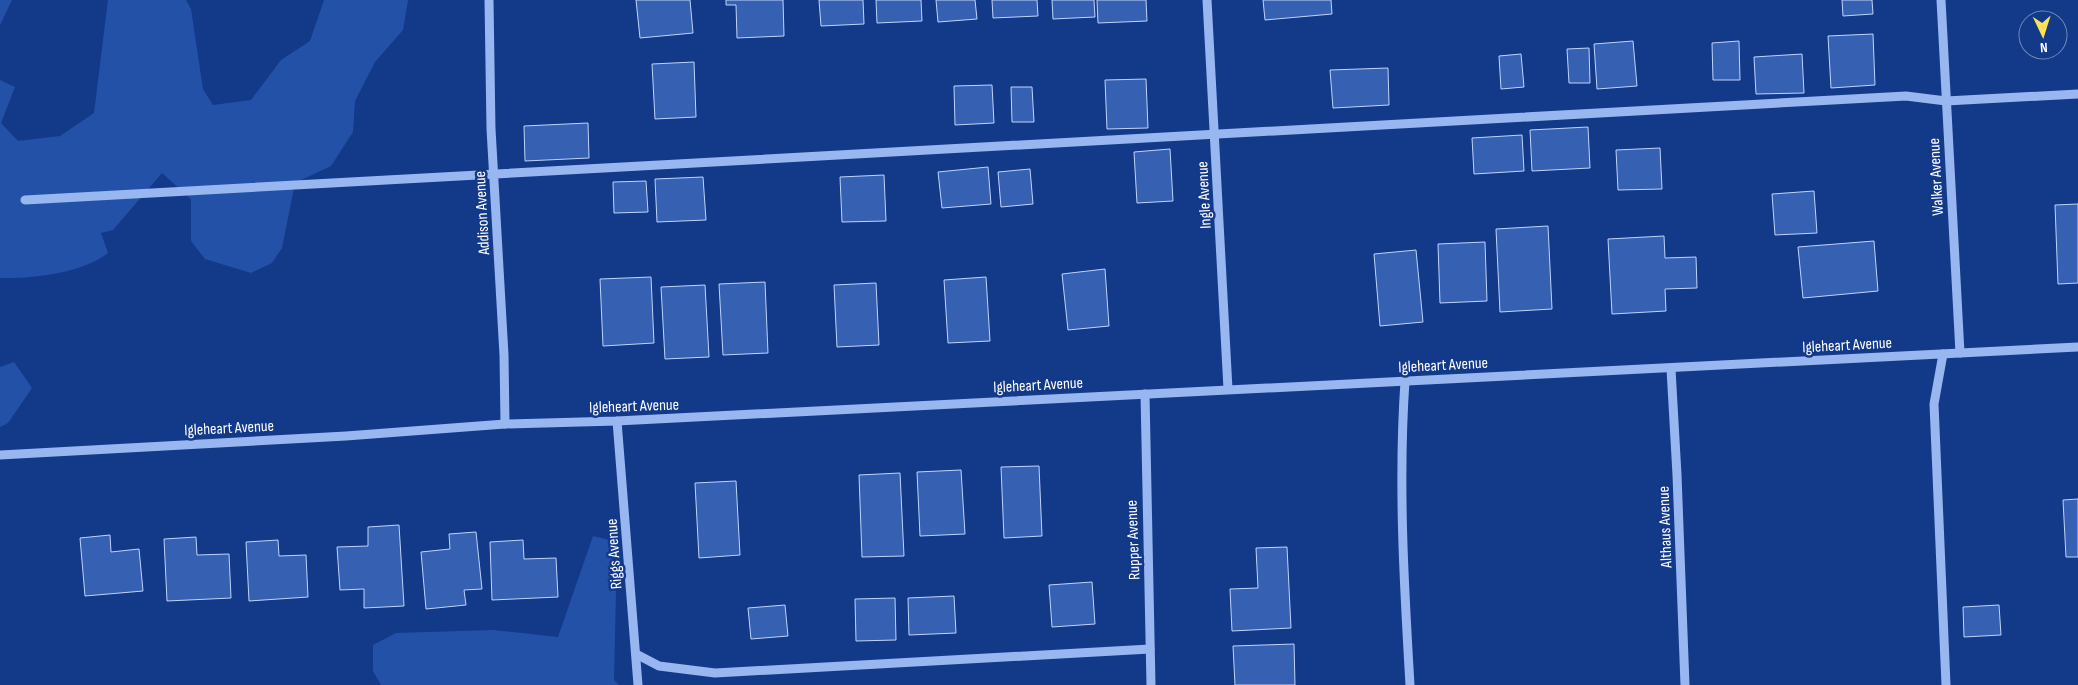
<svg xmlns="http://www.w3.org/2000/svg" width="2078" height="685" font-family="'Sofia Sans Condensed',sans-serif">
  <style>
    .green { fill: #2451a8 }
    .building { fill: #3660b1; stroke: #bfd4fc }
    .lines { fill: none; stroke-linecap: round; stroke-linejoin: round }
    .minor { stroke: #98b6f0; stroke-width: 9 }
    .labels { text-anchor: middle; stroke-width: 5; stroke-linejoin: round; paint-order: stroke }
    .street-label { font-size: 16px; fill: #fff; stroke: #133989 }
  </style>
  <rect width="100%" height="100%" fill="#133989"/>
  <g class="green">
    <path d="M0,0H12L0,25Z"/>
    <path d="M108,0H186L191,9L203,89L213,105L251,100L281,60L310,41L324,0H408L403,30L375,62L355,101L353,132L331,166L295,183L282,248L272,263L251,273L205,259L191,241V199L162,173L113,230L101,233L108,253C83,273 32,279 0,278V80L15,87L1,123L18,141L60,136L94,113Z"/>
    <path d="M14,362L32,388L8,423L0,427V367Z"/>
    <path d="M593,536L617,542L614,680L619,685H381L373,671V645L396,633L493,630L558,637Z"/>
  </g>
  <g class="building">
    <path d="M636,0H690L693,33L640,38Z"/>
    <path d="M726,0H783L784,36L737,38L736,5H726Z"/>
    <path d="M819,0H863L864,24L821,26Z"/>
    <path d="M876,0H921L922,21L877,23Z"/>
    <path d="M936,0H975L977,19L938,22Z"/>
    <path d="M992,0H1037L1038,16L993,18Z"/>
    <path d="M1052,0H1094L1095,17L1053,19Z"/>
    <path d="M1097,0H1146L1147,21L1098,23Z"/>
    <path d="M1263,0H1331L1332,14L1265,20Z"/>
    <path d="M1842,0H1872L1873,14L1843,16Z"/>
    <path d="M1873,34L1875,85L1831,88L1828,36Z"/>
    <path d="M1633,41L1637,86L1597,89L1594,44Z"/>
    <path d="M1739,41L1740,80H1713L1712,43Z"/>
    <path d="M1589,48L1590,83H1569L1567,49Z"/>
    <path d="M1521,54L1524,87L1501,89L1499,56Z"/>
    <path d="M1802,54L1804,93L1756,94L1754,57Z"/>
    <path d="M694,62L696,117L655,119L652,64Z"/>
    <path d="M1388,68L1389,105L1333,108L1330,70Z"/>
    <path d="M1146,79L1148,128L1107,129L1105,80Z"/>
    <path d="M992,85L994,123L955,125L954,86Z"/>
    <path d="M1011,87H1032L1034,122H1012Z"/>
    <path d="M588,123L589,158L525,161L524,126Z"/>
    <path d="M1588,127L1590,168L1532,171L1530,130Z"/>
    <path d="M1522,135L1524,171L1474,174L1472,138Z"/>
    <path d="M1660,148L1662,189L1618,190L1616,150Z"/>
    <path d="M1170,149L1173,201L1137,203L1134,152Z"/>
    <path d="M988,167L991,204L942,208L938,172Z"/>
    <path d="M1030,169L1033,204L1001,207L998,172Z"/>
    <path d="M884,175L886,221L842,222L840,177Z"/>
    <path d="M703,177L706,220L657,222L655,179Z"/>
    <path d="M646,181L648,212L614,213L613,182Z"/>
    <path d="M1814,191L1817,233L1775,235L1772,194Z"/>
    <path d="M2078,204V283L2058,284L2055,205Z"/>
    <path d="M1548,226L1552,309L1500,312L1496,229Z"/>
    <path d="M1664,236L1665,258L1696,257L1697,288L1665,289L1666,311L1612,314L1608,239Z"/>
    <path d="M1874,241L1878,291L1803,298L1798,247Z"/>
    <path d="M1485,242L1487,301L1440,303L1438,244Z"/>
    <path d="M1416,250L1423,322L1380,326L1374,254Z"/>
    <path d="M1105,269L1109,326L1068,330L1062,274Z"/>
    <path d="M651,277L654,343L603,346L600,279Z"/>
    <path d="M986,277L990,341L948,343L944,280Z"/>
    <path d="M765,282L768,353L723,355L719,284Z"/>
    <path d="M876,283L879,345L837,347L834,285Z"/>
    <path d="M705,285L709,357L665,359L661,287Z"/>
    <path d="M1039,466L1042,536L1004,538L1001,467Z"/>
    <path d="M961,470L965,534L920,536L917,472Z"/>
    <path d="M900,473L904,556L862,557L859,475Z"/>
    <path d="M736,481L740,555L699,558L695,483Z"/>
    <path d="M2078,499V557H2066L2063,500Z"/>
    <path d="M399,525L404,606L364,608V589L340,590L337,547L368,546V527Z"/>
    <path d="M476,532L482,589L464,590L466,605L426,609L421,552L450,549L449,534Z"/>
    <path d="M110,535L111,552L139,549L143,591L85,596L80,538Z"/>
    <path d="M196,537L197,555L229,554L231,598L167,601L164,539Z"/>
    <path d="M278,540L279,556L306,555L308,597L249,601L246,542Z"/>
    <path d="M523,540L524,559L556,558L558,597L492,600L490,542Z"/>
    <path d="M1287,547L1291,628L1232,631L1230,589L1258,588L1256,548Z"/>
    <path d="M1092,582L1095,624L1052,627L1049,585Z"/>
    <path d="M954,596L956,633L909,635L908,598Z"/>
    <path d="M895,598L896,640L856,641L855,599Z"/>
    <path d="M785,605L788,636L751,639L748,608Z"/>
    <path d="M1999,605L2001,635L1964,637L1963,607Z"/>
    <path d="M1294,644L1295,685H1235L1233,646Z"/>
  </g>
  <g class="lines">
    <g class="minor">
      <path d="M489,0L491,129L504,355L505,424"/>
      <path d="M1207,0L1228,389"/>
      <path d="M1941,0L1960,353"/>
      <path d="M25,200L1906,96L1946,101L2078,94"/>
      <path d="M1943,354L1934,404L1946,685"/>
      <path d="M1671,369L1677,475L1685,685"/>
      <path d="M1405,381C1398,482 1404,584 1410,685"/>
      <path d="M1145,394L1151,685"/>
      <path d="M617,421L638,685"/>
      <path d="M0,455L346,436L505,424L617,421L2078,347"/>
      <path d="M636,654L659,666L715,673L1150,649"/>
    </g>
  </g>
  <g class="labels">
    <g class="street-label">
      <text transform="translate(1935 177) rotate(-93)" y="6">Walker Avenue</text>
      <text transform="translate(1203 195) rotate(-93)" y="6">Ingle Avenue</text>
      <text transform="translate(481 213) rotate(-93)" y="6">Addison Avenue</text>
      <text transform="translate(1847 344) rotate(-3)" y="6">Igleheart Avenue</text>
      <text transform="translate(1443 364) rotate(-3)" y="6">Igleheart Avenue</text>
      <text transform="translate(1038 384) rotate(-3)" y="6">Igleheart Avenue</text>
      <text transform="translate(634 405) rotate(-2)" y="6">Igleheart Avenue</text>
      <text transform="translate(229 427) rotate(-3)" y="6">Igleheart Avenue</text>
      <text transform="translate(1664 527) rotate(-92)" y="6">Althaus Avenue</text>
      <text transform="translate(1132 540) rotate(-92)" y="6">Rupper Avenue</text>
      <text transform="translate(613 554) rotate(-94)" y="6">Riggs Avenue</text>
    </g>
  </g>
  <g transform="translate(2043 35) rotate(176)"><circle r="24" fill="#133989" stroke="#7188b8"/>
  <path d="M0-4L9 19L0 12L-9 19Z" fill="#ffe157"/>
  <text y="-8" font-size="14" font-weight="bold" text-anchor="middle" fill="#ffffff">N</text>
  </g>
</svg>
